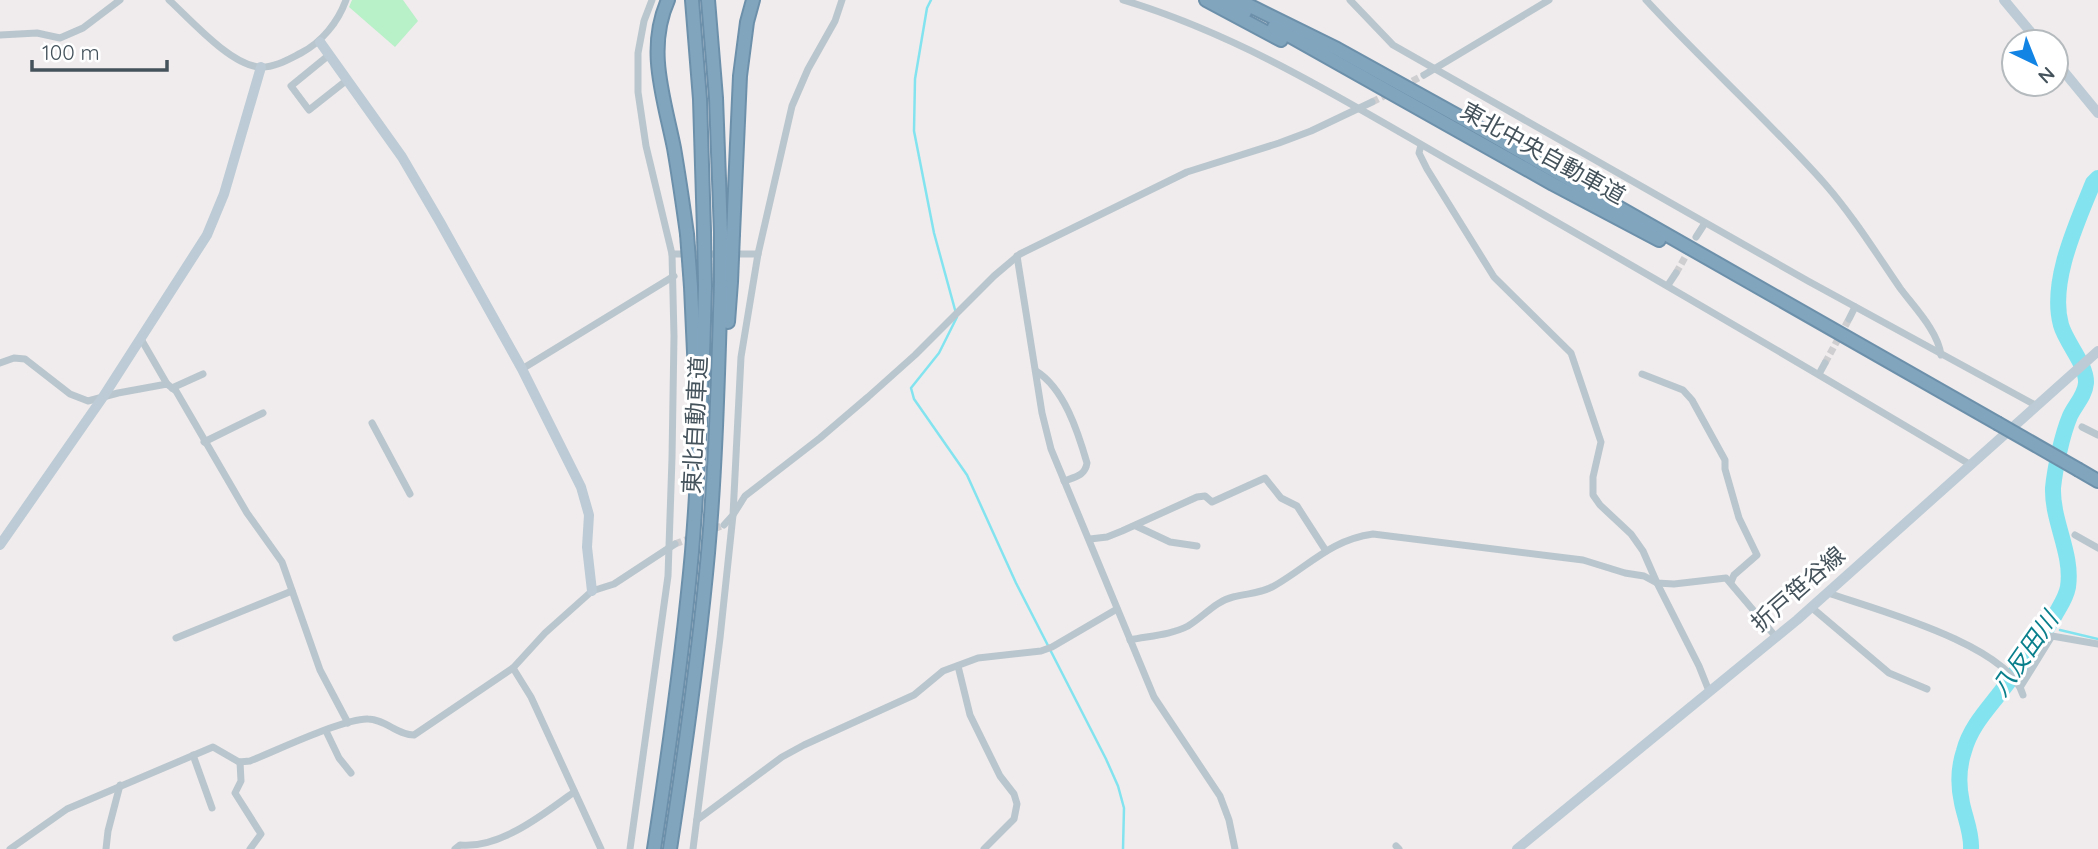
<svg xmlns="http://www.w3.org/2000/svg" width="2098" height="849" font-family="Quicksand,'Noto Sans JP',sans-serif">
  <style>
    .green { fill: #b8f0c8 }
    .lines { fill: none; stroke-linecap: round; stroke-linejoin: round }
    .stream { stroke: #83e4ef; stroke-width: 2.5 }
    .river { stroke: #83e4ef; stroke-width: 16 }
    .street-tunnel { stroke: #cecdd0; stroke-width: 7; stroke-dasharray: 7 3.5; stroke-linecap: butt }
    .highway-casing { stroke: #6d90aa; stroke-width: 16 }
    .street { stroke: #bac6cd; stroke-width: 7 }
    .secondary { stroke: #bccbd5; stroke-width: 10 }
    .highway { stroke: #82a5be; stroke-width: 12 }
    .highway-bridge-casing { stroke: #6d90aa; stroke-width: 16; stroke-linecap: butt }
    .highway-bridge { stroke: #82a5be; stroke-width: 12 }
    .labels { text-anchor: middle; stroke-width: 6; stroke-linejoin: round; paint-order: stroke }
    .street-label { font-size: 23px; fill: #44525b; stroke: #fff }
    .water-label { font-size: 24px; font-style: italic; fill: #097f8c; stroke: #fff }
  </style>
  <rect width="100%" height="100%" fill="#f0eced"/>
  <path class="green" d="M352,0H403L418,21L395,47L349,7Z"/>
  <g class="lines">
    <g class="stream">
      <path d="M931,0L927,8L915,79L914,131L934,233L957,317L939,353L911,388L914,399L967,475L1016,583L1106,759L1118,786L1124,808L1123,849"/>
      <path d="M2060,630L2098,639"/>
    </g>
    <path class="river" d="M1971,849C1972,833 1965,818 1962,803C1958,785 1958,769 1964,751C1970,728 1986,711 2000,693C2019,668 2039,643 2055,615C2060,606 2066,598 2068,587C2073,553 2052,522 2053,488C2055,468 2062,435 2070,416C2075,405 2085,396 2086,383C2087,365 2066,343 2061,325C2049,282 2077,223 2093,183L2098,178"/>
    <g class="street-tunnel">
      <path d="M1403,86L1424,75"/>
      <path d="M1372,102L1392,92"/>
      <path d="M1676,273L1691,247"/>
      <path d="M1825,363L1849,319"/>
      <path d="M675,544L724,525"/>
    </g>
    <defs>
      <g id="highway">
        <path d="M668,0C646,49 664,98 674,148C679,177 683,205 687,234"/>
        <path d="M692,0L700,99L704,231"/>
        <path d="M708,0L716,98L721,233"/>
        <path d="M1206,0L1281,40"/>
        <path d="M1219,0L1245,12"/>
        <path d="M1238,0L1337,49L1467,121L1997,423"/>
        <path d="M1274,27L1553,184L1659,240"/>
        <path d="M733,234L740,76L747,22L753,0"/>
        <path d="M691,287L695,374"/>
        <path d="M728,322L731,282"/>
        <path d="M2079,470L2098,481"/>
        <path d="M654,849C669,751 683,652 692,552C699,463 703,375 705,286"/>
        <path d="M670,849C685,751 699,652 708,553C716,463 718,373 721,282"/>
      </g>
    </defs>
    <use href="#highway" class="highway-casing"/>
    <g class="street">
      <path d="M169,0C190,19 231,66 260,67C274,68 289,59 301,53C322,42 338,22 346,0"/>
      <path d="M1123,0C1246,37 1353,106 1464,169C1634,266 1803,365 1971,465"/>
      <path d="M1350,0L1393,45L1808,281L2037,406"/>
      <path d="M1646,0C1704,63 1768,120 1825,184C1853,216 1876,253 1900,288C1914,307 1938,331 1941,355"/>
      <path d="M0,35L37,33L60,38L83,28L120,0"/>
      <path d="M329,55L291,86L309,110L347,80"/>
      <path d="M1424,75L1549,0"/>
      <path d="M1421,145L1419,153L1427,169L1494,277L1571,353L1601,442L1593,477V495L1600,505L1631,534L1643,551L1657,583L1699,666L1709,691"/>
      <path d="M1696,237L1705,223"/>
      <path d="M672,254H758"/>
      <path d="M1017,256L1042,413L1051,449L1154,697L1220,796L1229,820L1235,849"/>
      <path d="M1668,285L1676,273"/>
      <path d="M1849,319L1855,307"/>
      <path d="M141,339L167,384"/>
      <path d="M0,363L14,358L25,359L70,394L88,401L118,393L167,384L176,391L247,513L282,562L320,670L348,723"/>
      <path d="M522,369L674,276"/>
      <path d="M1036,371C1064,388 1078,432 1087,463C1085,476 1075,477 1064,481"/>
      <path d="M1642,374L1683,390L1692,400L1725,460V469L1739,518L1757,555L1734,575L1731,582"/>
      <path d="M1819,374L1825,363"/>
      <path d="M172,388L203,374"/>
      <path d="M372,423L410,494"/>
      <path d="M2082,427L2098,435"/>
      <path d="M204,442L263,413"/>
      <path d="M724,525L733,515L741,357L758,254L792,106L808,69L835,21L842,0"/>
      <path d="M1136,526L1170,542L1197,546"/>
      <path d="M2075,535L2098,548"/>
      <path d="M1090,539L1107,537L1122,531L1197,497L1205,496L1212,502L1265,478L1281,498L1297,506L1326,551"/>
      <path d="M1828,593C1874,609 2009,645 2023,695"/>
      <path d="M1811,607L1889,673L1927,689"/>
      <path d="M176,638L292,591"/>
      <path d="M1130,640C1149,636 1171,635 1188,626C1203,617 1216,601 1233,597C1248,593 1260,594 1274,586C1309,566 1330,540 1373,534L1583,560L1625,573L1644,576L1657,583L1674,584L1726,578L1776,637"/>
      <path d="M958,666L970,715L1000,776L1014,794L1017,804L1014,819L984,849"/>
      <path d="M513,668L531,697L601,849"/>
      <path d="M2021,686L2052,636L2098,644"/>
      <path d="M326,731L339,758L351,773"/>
      <path d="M193,755L212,808"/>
      <path d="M240,762L241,781L235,793L261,834L250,849"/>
      <path d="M697,820L782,757L804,745L914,695L943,671L978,658L1041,651L1052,647L1117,609"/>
      <path d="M1396,846L1399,849"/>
      <path d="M10,849L67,809L213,747L239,762L250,761C276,751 344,718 368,719C385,719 397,735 414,735L513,668L545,633L592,591L614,584L675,544"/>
      <path d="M106,849L108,831L120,785"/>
      <path d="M455,849L460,845C500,849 544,814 574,792"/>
      <path d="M630,849L668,576L672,458L674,336L672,254L646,146L638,92V53L644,21L652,0"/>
      <path d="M693,849L720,638L733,515L745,496L820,438L868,397L915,355L994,276L1020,254L1187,172L1279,143L1311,131L1372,102"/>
    </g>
    <g class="secondary">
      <path d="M2004,0L2039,42"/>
      <path d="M320,42L402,157L440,222L522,369L581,487L589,515L587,547L592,591"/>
      <path d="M2056,62L2098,113"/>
      <path d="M0,545L103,397L207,235L224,194L261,67"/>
      <path d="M1517,849L1797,620L2098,351"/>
    </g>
    <use href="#highway" class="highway"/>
    <defs>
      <g id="highway-bridge">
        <path d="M704,231L705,286"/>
        <path d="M721,233V282"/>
        <path d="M687,234L691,287"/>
        <path d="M731,282L733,234"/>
        <path d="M1997,423L2079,470"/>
      </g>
    </defs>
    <use href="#highway-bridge" class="highway-bridge-casing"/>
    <use href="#highway-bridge" class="highway-bridge"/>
  </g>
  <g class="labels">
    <g class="street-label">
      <text transform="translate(1543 153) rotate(29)" y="8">東北中央自動車道</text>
      <text transform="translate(695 425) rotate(-87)" y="8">東北自動車道</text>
      <text transform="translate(1798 589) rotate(-41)" y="8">折戸笹谷線</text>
    </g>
    <g class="water-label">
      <text transform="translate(2025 654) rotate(-55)" y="8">八反田川</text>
    </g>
  </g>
  <g transform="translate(2035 63) rotate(137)"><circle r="33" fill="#ffffff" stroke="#b4babd" stroke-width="2"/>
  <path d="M0-5L12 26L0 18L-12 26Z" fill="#1284e4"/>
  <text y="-10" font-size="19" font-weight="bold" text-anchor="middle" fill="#44525b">N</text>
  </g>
  <path d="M32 60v10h135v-10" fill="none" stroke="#44525b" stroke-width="3.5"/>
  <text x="42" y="60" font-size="21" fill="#44525b" stroke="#ffffff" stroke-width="5" paint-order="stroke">100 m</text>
</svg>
